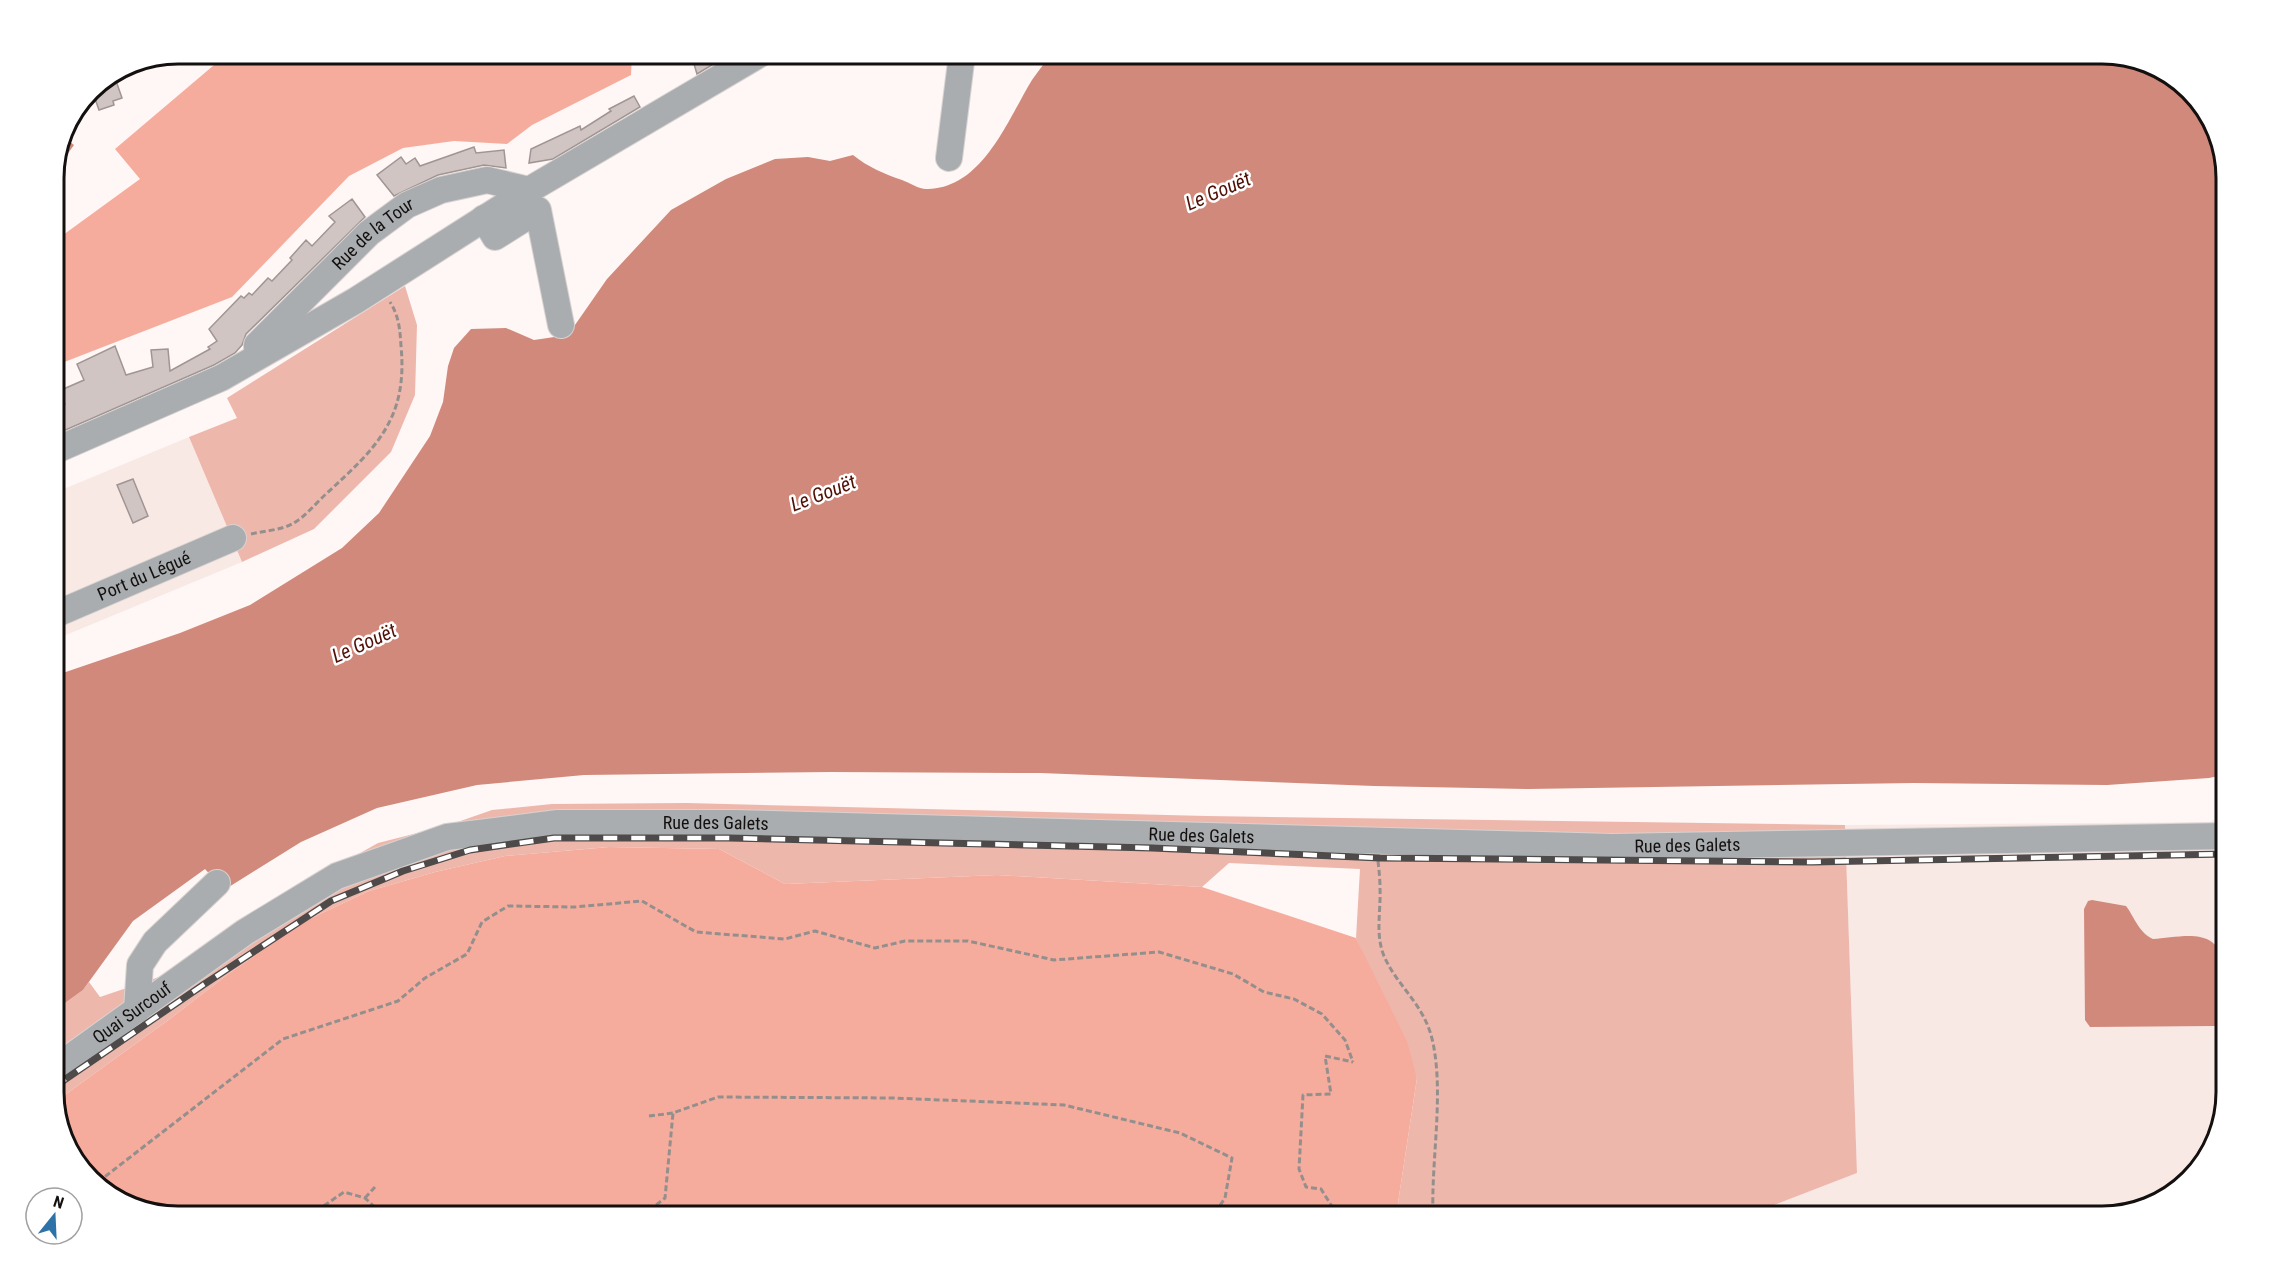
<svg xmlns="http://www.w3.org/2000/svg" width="2281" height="1270" font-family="'Roboto Condensed',sans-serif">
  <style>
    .built { fill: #f9e9e5 }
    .green { fill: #eeb7ac }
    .forest { fill: #f6ac9d }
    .water { fill: #d1897b }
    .building { fill: #d1c5c3; stroke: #a09593; stroke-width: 1.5 }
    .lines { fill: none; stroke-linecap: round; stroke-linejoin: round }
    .minor-casing { stroke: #d8d2d0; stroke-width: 28 }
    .path { stroke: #948f8d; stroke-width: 3; stroke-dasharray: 6 3; stroke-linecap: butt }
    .minor { stroke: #a9adb0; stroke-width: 26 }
    .rail-casing { stroke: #4e4a49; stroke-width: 7 }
    .rail { stroke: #fff; stroke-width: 4.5; stroke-dasharray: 14; stroke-linecap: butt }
    .labels { text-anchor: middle; stroke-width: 5; stroke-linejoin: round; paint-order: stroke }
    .street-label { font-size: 18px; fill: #13100f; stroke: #fff }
    .water-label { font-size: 20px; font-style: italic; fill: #511006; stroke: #fff }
    .rim { fill: none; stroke: #13100f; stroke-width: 3 }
  </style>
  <rect width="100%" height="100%" fill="#fef7f5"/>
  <g class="built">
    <path d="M189,437L242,562L54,640V493Z"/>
    <path d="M2227,813V1092L2210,1153L2165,1199L2103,1216H1746L1857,1173L1845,825L2210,822Z"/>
  </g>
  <g class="green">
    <path d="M405,286L417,325L415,395L391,452L314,529L242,562L189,437L237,418L227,398Z"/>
    <path d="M687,803L1207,816L1845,825L1857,1173L1746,1216H1396L1417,1078L1356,938L1360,869L1229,863L1202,887L997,875L785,884L719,849L609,847L505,856L435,872L369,891L303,922L231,972L167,1021L55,1102L54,1011L83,990L89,982L100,997L165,975L303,885L378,843L449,825L492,810L552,804Z"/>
  </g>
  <g class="forest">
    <path d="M227,54H632L631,75L532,125L507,144L454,141L403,148L349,176L232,297L54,366V238L63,235L140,179L115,149Z"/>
    <path d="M609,847L719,849L785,884L997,875L1202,887L1356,938L1407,1041L1417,1078L1396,1216H179L117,1199L75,1160L55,1102L167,1021L231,972L303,922L369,891L435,872L505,856Z"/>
  </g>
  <g class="water">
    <path d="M1051,54H2102L2164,71L2210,116L2227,171V774L2209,778L2107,785L1914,783L1529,789L1374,786L1040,773L830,772L584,775L477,785L377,808L301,842L224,890L205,869L133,921L83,990L54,1011V676L180,633L250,605L342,548L379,513L430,436L443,402L448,366L454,348L471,329L506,328L534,340L568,335L607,279L671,210L726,179L775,159L808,157L830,161L853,155C868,167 884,174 902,180C910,183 920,190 928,189C983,188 1008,119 1032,80C1038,71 1045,63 1051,54Z"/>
    <path d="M65,138L74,145L61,163L56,164L61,143Z"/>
    <path d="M2092,900L2126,906C2135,918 2139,933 2153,939C2166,938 2188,934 2200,937C2235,944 2223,993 2221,1018L2215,1026L2090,1027L2085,1020L2084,909L2088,901Z"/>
  </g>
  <g class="building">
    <path d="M691,54H730L697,74Z"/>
    <path d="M114,75L122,98L113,101L114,105L99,110L92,90Z"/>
    <path d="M634,96L640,107L553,159L529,163L531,149L580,126L581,130L611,111L609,109Z"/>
    <path d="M474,147L476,153L504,150L506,168L484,165L438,175L394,196L377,175L401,157L406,164L415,158L420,166Z"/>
    <path d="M352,199L365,217L246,334L242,345L235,353L214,365L54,435V408L65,404L59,391L84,380L77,364L115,346L126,375L153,367L151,350L168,349L170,371L210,349L208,347L217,341L209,329L241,296L244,298L249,293L252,295L268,278L272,281L292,260L290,258L306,240L312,246L335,222L329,216Z"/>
    <path d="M133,479L148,516L133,523L117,485Z"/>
  </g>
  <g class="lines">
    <defs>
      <g id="minor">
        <path d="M949,158L962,54"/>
        <path d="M484,218L495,237L538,210L561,325"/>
        <path id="s1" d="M257,348V345L369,233L407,205L441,190L487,180L529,190"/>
        <path d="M54,451L221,378L355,301L529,190L760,54"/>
        <path id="s2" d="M54,615L233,538"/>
        <path d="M137,1010L140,965L155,942L217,883"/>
        <path id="s3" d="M54,1069L245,932L337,876L447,837L558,823H734L1612,847L2227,836"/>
      </g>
    </defs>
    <use href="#minor" class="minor-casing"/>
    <g class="path">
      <path d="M251,534C264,531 281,530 292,524C304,518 316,503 326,494C376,448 408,419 401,346C400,330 399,316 390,302"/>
      <path d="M1378,861C1379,870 1380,879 1380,888C1381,912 1375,934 1384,956C1398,988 1425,1004 1433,1043C1444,1096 1431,1160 1433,1216"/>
      <path d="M649,1116L673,1113"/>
      <path d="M98,1182L283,1039L398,1001L425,978L467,954L482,922L508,906L575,907L642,901L696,932L785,939L815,931L875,948L905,941H968L1054,960L1159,952L1233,974L1264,992L1294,999L1322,1014L1345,1040L1353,1062"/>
      <path d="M365,1198L375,1187"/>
      <path d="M1754,1210L1757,1216"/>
      <path d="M309,1216L344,1192L365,1198L384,1216"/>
      <path d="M642,1216L665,1198L673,1113L718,1097L894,1098L1064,1105L1180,1133L1232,1158L1225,1198L1213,1216"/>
      <path d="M1338,1216L1321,1189L1306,1187L1299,1169L1303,1095L1331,1094L1325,1056L1353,1062"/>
    </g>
    <use href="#minor" class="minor"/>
    <defs>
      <path id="rail" d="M54,1087L203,985L331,901L403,871L470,850L554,838H728L1152,848L1380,858L1813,862L2227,854"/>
    </defs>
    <use href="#rail" class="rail-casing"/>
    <use href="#rail" class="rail"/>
  </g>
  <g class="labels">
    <g class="street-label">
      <text dy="6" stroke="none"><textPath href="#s1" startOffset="164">Rue de la Tour</textPath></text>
      <text dy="6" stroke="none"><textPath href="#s2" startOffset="98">Port du Légué</textPath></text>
      <text dy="6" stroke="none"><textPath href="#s3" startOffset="729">Rue des Galets</textPath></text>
      <text dy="6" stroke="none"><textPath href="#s3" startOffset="1215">Rue des Galets</textPath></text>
      <text dy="6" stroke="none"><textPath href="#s3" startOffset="1701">Rue des Galets</textPath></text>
      <text dy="6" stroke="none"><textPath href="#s3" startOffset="96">Quai Surcouf</textPath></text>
    </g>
    <g class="water-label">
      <text transform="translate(1218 191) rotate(-23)" y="7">Le Gouët</text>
      <text transform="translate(823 493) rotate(-21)" y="7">Le Gouët</text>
      <text transform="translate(364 643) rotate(-24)" y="7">Le Gouët</text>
    </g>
  </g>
  <path d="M0 0H2281V1270H0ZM178 64H2102A114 114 0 0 1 2216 178V1092A114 114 0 0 1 2102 1206H178A114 114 0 0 1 64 1092V178A114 114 0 0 1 178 64Z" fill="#fff" fill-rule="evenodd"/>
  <path class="rim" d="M178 64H2102A114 114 0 0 1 2216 178V1092A114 114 0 0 1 2102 1206H178A114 114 0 0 1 64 1092V178A114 114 0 0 1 178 64Z"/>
  <g transform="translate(54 1216) rotate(18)"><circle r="28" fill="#ffffff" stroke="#a19f9f" stroke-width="1.5"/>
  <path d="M0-4.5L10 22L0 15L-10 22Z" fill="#2e73a8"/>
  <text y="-9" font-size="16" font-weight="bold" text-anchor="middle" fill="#13100f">N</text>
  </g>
</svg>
